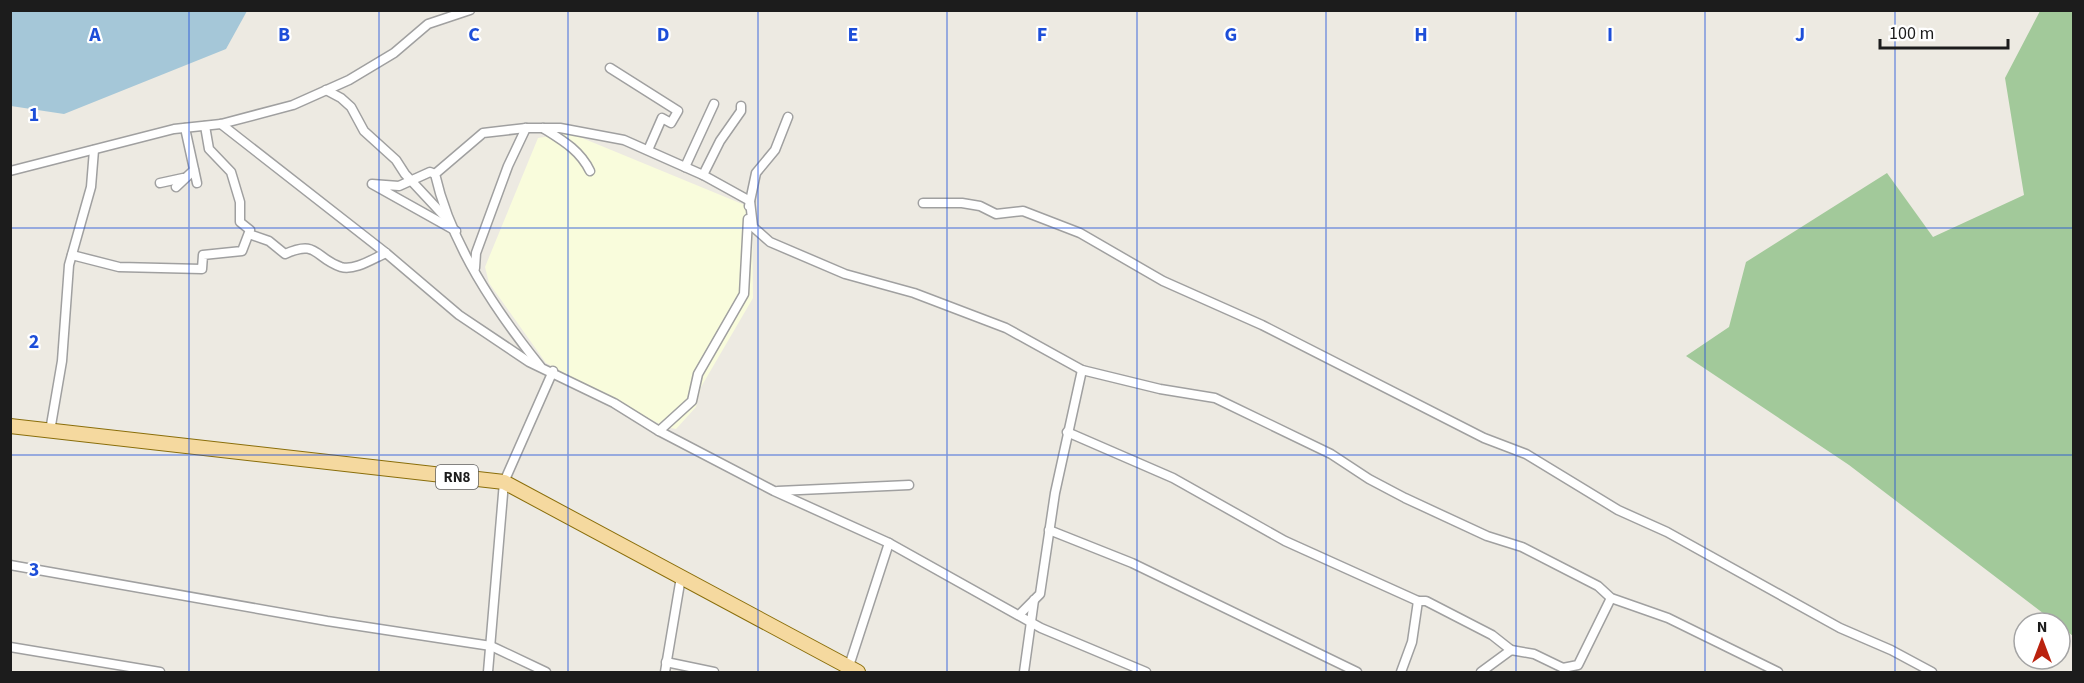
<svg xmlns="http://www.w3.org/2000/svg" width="2084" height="683" font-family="'Source Sans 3',sans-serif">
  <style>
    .education { fill: #f9fcdc }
    .forest { fill: #a2c99a }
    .water { fill: #a5c7d8 }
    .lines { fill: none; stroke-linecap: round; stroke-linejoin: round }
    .minor-casing { stroke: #a0a0a0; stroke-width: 11 }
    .primary-casing { stroke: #8a6e0a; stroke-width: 16 }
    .minor { stroke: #fff; stroke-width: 8 }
    .primary { stroke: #f5d99f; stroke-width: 14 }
    .grid { fill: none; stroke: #1d4ed8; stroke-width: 1.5; stroke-opacity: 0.55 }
    .labels { text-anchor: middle; stroke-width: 4.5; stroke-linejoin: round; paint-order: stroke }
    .shield { fill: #fff; stroke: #606060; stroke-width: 1.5 }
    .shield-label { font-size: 15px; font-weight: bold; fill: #1c1c1c }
    .grid-label { font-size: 20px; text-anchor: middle; font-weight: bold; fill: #1d4ed8; stroke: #fff; stroke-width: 4.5; stroke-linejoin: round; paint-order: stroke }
  </style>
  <rect width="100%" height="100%" fill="#edeae2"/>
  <path class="education" d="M570,133L752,208L753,298L701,387L696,407L676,429L665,427L546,363L489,283L485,267L538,138Z"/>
  <path class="forest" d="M2040,11H2073V636L1849,465L1686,356L1729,327L1746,262L1887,173L1933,237L2024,195L2005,78Z"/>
  <path class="water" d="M11,10H251V11H247L226,49L64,114L11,106Z"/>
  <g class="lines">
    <defs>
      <g id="minor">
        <path d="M610,68L678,111L671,123L662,118L648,150"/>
        <path d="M326,90L341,98L351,107L364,131L396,160L405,174L446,218"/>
        <path d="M221,124L386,253L459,315L529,362L614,403L659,431L774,491L889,543L1041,628L1146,672"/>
        <path d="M185,128L197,183"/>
        <path d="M543,128C562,140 580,150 590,171"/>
        <path d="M685,167L714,104"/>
        <path d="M10,171L174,129L221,124L293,105L349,80L394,53L428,24L470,10"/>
        <path d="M435,174L430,172L399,186L372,184L456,231"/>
        <path d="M703,175L720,141L741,111V106"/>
        <path d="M160,183L183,178"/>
        <path d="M176,187L194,170"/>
        <path d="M923,203H962L980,206L996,214L1023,211L1080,233L1163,281L1262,325L1484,438L1526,454L1618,510L1667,532L1840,628L1891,650L1932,672"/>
        <path d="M749,206L756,173L775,150L788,117"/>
        <path d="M249,234L269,241L285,254C318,239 314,258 341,267C355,271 374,258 386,253"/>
        <path d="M72,255L119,267L202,269L203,255L242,251L250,230L240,222V202L231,172L209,149L205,126"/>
        <path d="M475,268L476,253L508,166L526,128"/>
        <path d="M540,366C496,311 451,245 435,174L483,133L526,128H560L624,140L703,175L750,201L753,227L770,242L845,274L914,293L1006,328L1082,370L1160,389L1215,398L1331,454L1369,479L1405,498L1487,536L1522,547L1598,586L1611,598L1668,618L1778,672"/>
        <path d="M50,431L62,361L69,265L91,187L94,150"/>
        <path d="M659,431L692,401L698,374L744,294L748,219"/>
        <path d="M1067,432L1173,478L1285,541L1418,601"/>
        <path d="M778,491L909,485"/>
        <path d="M1049,530L1132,563L1357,672"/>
        <path d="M10,565L327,621L491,646L546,672"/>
        <path d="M1019,615L1040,594L1055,493L1082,370"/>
        <path d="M10,647L160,672"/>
        <path d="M666,662L714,672"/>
        <path d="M848,669L889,543"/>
        <path d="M488,672L504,482L553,371"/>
        <path d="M665,672L681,577"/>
        <path d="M1024,672L1034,600"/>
        <path d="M1401,672L1412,642L1418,601H1426L1492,635L1511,650"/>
        <path d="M1481,672L1511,650L1534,654L1563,668L1578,665L1611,598"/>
      </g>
      <path id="primary" d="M10,426L504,482L858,672"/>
    </defs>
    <use href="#minor" class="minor-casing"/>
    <use href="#primary" class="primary-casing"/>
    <use href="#minor" class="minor"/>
    <use href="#primary" class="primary"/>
  </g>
  <path class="grid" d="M189,10V672M379,10V672M568,10V672M758,10V672M947,10V672M1137,10V672M1326,10V672M1516,10V672M1705,10V672M1895,10V672M10,228H2074M10,455H2074"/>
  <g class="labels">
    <rect class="shield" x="436" y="465" width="42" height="24" rx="4.5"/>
    <g class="shield-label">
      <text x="457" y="482">RN8</text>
    </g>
  </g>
  <g class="grid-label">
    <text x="95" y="41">A</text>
    <text x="284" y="41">B</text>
    <text x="474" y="41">C</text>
    <text x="663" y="41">D</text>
    <text x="853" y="41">E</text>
    <text x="1042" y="41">F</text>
    <text x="1231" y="41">G</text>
    <text x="1421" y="41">H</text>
    <text x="1610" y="41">I</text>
    <text x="1800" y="41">J</text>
    <text x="34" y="121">1</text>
    <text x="34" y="348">2</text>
    <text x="34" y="576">3</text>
  </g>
  <rect width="2084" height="683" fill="none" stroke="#1c1c1c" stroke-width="24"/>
  <g transform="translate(2042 641)"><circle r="28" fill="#ffffff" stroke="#a4a4a4" stroke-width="1.5"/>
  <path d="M0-4.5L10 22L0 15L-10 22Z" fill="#ba220e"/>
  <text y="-9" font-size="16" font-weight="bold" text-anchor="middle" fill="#1c1c1c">N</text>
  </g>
  <path d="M1880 39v9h128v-9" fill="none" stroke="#1c1c1c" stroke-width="3"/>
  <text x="1889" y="39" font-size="18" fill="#1c1c1c" stroke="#ffffff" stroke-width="4.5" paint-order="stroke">100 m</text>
</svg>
